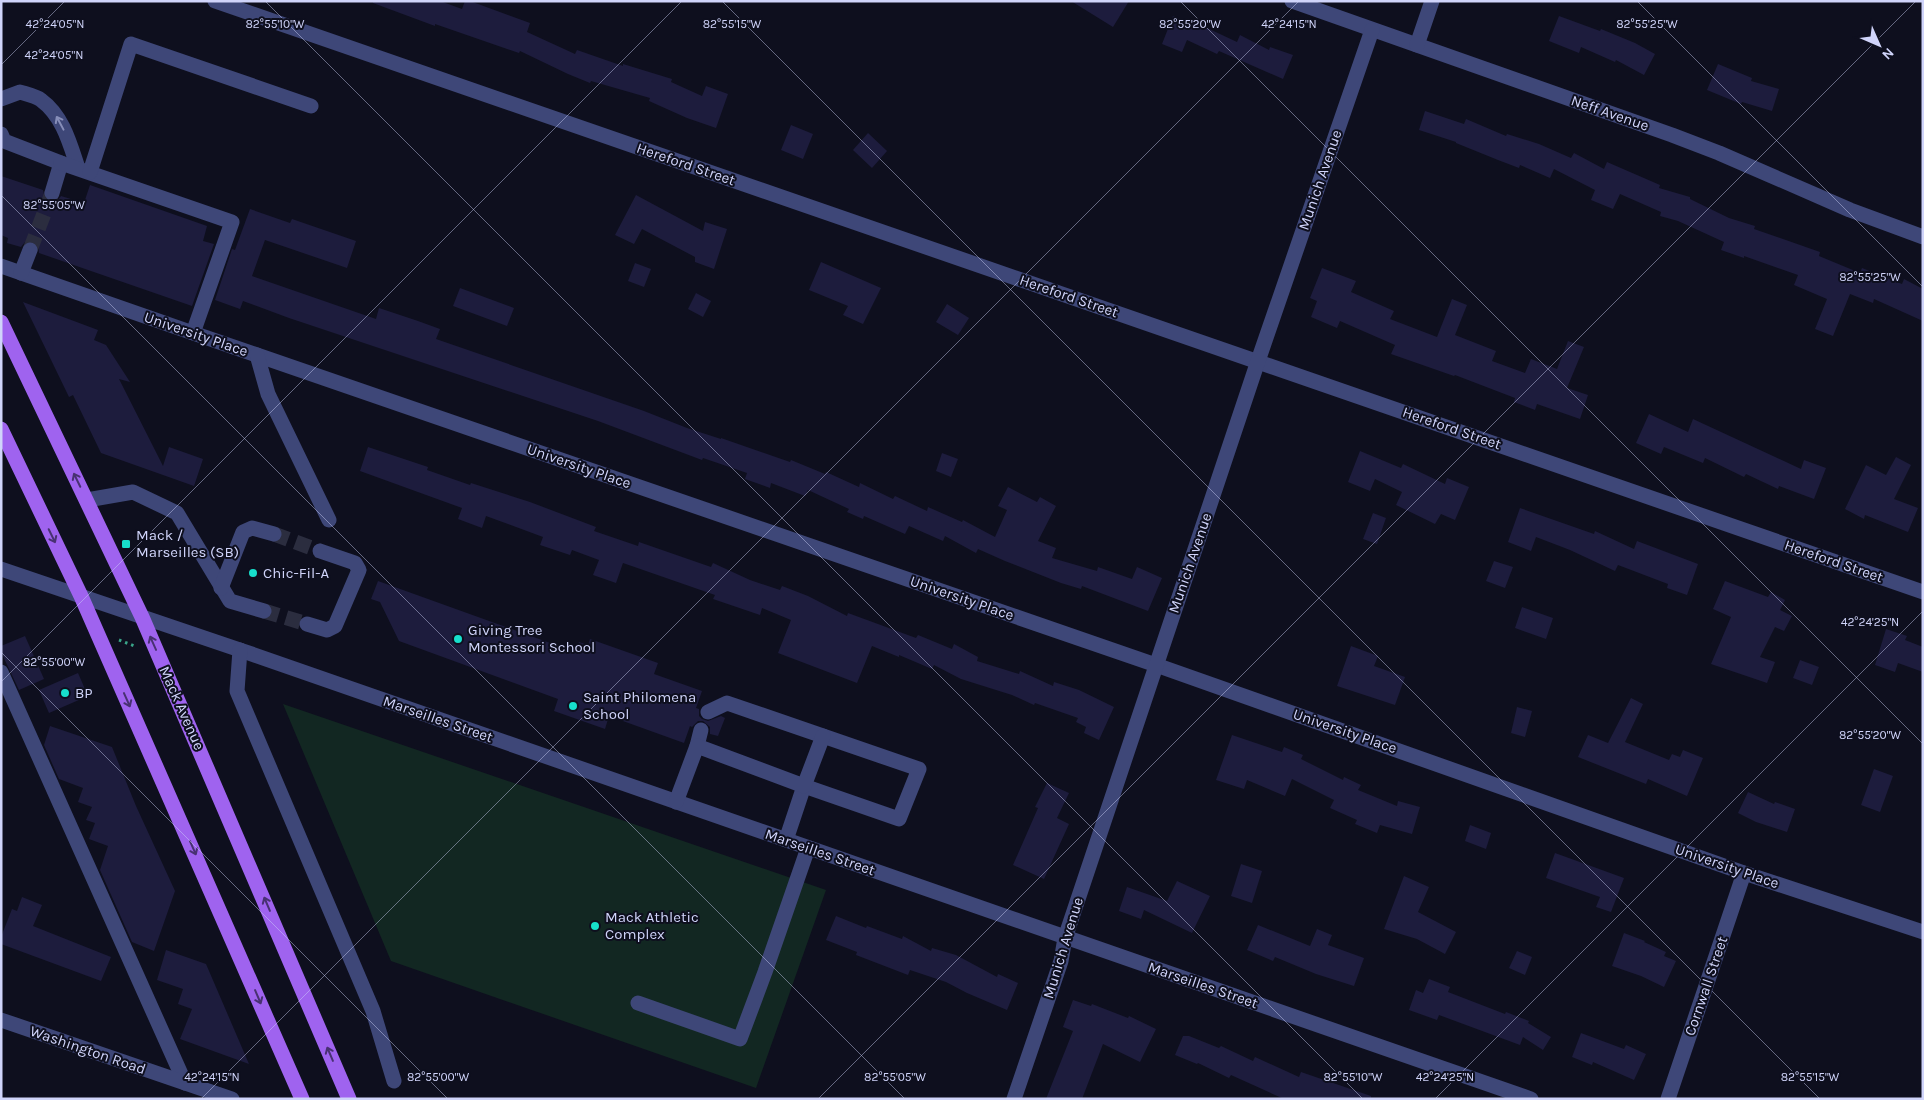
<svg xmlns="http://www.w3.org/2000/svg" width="1924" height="1100" font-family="Karla,sans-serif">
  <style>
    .green { fill: #122722 }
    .building { fill: #1d1c3d }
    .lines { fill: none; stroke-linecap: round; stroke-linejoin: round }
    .minor-tunnel { stroke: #2b2d3f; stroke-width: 15; stroke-dasharray: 15 8; stroke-linecap: butt }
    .path { stroke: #3aa589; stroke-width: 3; stroke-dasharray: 2.5 4; stroke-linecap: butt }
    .minor { stroke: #3e4778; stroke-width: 15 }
    .major { stroke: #9f63ef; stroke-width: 15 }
    .oneway { stroke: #878eb9 }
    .oneway2 { stroke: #483172 }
    .ticks { fill: none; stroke: #d0d4fa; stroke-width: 1; stroke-opacity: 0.45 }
    .poi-dot { fill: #17dfcc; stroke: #0e0f1e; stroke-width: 2 }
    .labels { text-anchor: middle; stroke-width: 4; stroke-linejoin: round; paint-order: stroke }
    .street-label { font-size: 15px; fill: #d0d4fa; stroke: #0e0f1e }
    .poi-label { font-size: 15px; fill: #d0d4fa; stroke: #0e0f1e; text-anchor: start }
    .ticks-label { font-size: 12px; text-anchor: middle; fill: #d0d4fa; stroke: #0e0f1e; stroke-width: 4; stroke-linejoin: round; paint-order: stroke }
  </style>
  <rect width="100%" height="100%" fill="#0e0f1e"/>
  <path class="green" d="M283,704L826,890L756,1088L391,961Z"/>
  <g class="building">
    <path d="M373,1H440L462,9L465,1H470L530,23L527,32L575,54L577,50L623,66V64L672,79L671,82L702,96L706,86L728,94L716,128L687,118L649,101L650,98L591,81L590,83L568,74L520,51L519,53L435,24V26L373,3Z"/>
    <path d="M1071,1H1129L1113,27Z"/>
    <path d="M1173,16L1204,29L1205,27L1237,42L1240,35L1269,50L1270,47L1293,55L1283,79L1219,51L1217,54L1187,40L1182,52L1162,44Z"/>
    <path d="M1559,16L1600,31L1601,29L1635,43L1655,54L1644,75L1616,60L1615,62L1581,47L1579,53L1549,41Z"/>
    <path d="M1718,64L1752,78L1751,81L1779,89L1772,111L1742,102L1741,104L1707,90Z"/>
    <path d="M1425,111L1464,124L1466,119L1506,136L1507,134L1539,144L1571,158L1574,153L1604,169L1607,162L1660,185L1659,188L1690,197V199L1729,218L1755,226L1754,229L1820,252L1819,256L1860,273L1862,268L1902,284L1904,279L1923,289V321L1874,299L1873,303L1850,294L1833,336L1815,329L1827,299L1794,285L1798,275L1744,256V258L1721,250L1724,242L1678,221L1660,216L1661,212L1620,194L1613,209L1591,200L1595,190L1554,169L1550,178L1520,165L1519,168L1498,160L1456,143V142L1419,130Z"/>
    <path d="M791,125L813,134L803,159L781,150Z"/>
    <path d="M868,133L887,151L872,168L853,150Z"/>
    <path d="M1,176L43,190L45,199L50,202L58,200L61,196L84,203L90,185L207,226L203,241L214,244L192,306L39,253L38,245L33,241L25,242L21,247L7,243L8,238L1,235Z"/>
    <path d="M636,195L703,231L705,222L727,229L714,269L695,262V257L642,229L634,244L615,235Z"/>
    <path d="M250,209L290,223L292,219L356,241L347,268L265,240L252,276L376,319L379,308L418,321L440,329L436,339L644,411L687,428L721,439V438L790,462L791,460L825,474L826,472L859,487L860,483L893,499L895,496L927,511L928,507L962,522L963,520L995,537L1007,510L998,506L1008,487L1037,502L1040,497L1056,506L1038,541L1056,548L1052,558L1097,571L1098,567L1132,579L1137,567L1162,578L1148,611L1082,586L1081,589L1061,583L1005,561L978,549L976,553L945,536L943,541L909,526L905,534L864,516L863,519L847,512L849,509L808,490L805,496L771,483L770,488L745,479L747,473L703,458L702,460L598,421L289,318L243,301L240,309L215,300L232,249L235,250Z"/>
    <path d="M821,262L881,288L863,324L843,315L848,306L809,290Z"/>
    <path d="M635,263L651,269L644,287L628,281Z"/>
    <path d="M1322,268L1356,281L1351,292L1394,311L1390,319L1437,337L1452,299L1467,305L1455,335L1496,351L1492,361L1525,373L1531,359L1557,369L1568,341L1584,347L1567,388L1588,395L1580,419L1537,404L1535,410L1514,402L1515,398L1455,375L1454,376L1391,354L1395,345L1340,321L1337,328L1311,317L1317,301L1310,298Z"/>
    <path d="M460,288L514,308L507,326L453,306Z"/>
    <path d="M696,293L711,301L703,317L688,309Z"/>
    <path d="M23,302L98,330L94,340L106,345L130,382L119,379L163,466L169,447L203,459L194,486L101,453L73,395L69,397Z"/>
    <path d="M947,304L969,318L958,335L936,322Z"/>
    <path d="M1649,414L1688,432L1693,419L1801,469L1804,460L1826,468L1814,499L1779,486L1778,489L1746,474L1744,477L1705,458L1703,463L1664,447L1661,454L1636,443Z"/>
    <path d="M368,447L428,467L427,470L470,485L471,483L530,502L596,527L594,531L638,546L639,542L711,567L713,563L750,580L780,590L782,586L808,596L847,616L848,613L916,638L918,635L952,649L954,644L978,657L977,661L1019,674L1020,671L1053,686L1054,682L1079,690L1114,707L1099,740L1084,733L1086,727L1076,722L1078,718L1035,703L1034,705L1012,695L961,679L934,665L932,669L899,655V657L872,646L857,683L778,653L791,620L762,608L760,615L713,599L715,595L623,563L616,583L593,575L599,560L572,550L570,555L540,545L543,537L486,516L482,528L458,519L462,508L360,471Z"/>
    <path d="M1360,451L1401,468L1403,464L1445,484L1447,478L1469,487L1455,520L1441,514L1435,524L1396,505L1402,492L1375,479L1370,491L1348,482Z"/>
    <path d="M942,453L958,459L951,477L936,471Z"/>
    <path d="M1896,457L1911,465L1894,499L1918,508L1908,532L1865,515L1864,519L1845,509L1866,465L1886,475Z"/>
    <path d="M1520,508L1594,534L1595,531L1634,549L1637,541L1698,564L1687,595L1667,588L1668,584L1618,565L1615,571L1570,550L1536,537L1531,551L1508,542Z"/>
    <path d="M1373,513L1386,518L1377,544L1363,539Z"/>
    <path d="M1494,561L1513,567L1505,588L1486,581Z"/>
    <path d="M378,581L575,652L579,642L588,645L590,639L658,663L654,674L702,691L696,708L699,709V716L702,719L708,721L721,716L725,718L718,736L710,734V727L703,721H698L692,727L690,726L684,743L609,716L605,729L554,711L558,699L399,641L380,602L371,599Z"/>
    <path d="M1725,581L1768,597L1771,592L1785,600L1780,610L1792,616L1784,631L1775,627L1760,657L1775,662L1767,683L1711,664L1731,617L1713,609Z"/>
    <path d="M1522,607L1553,618L1546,639L1515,628Z"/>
    <path d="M1886,629L1907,636L1905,640L1923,647V672L1898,663L1895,672L1875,665Z"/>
    <path d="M25,636L44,679L19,690L1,652V646Z"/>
    <path d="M1351,646L1378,656L1374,666L1405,677L1395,705L1337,686Z"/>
    <path d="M1800,660L1819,667L1812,685L1793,678Z"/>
    <path d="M78,673L88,696L49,713L39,690Z"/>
    <path d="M1631,698L1643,704L1625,742L1669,760L1672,754L1680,757L1683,750L1703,758L1687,796L1648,779L1646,784L1578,757L1588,735L1608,743Z"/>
    <path d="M1517,707L1532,711L1525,737L1511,733Z"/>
    <path d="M50,726L112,747L136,806L175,891L154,951L132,942L100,870L108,846L89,839L95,823L86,820L92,807L78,802L83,788L59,779L44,745Z"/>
    <path d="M1232,735L1282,752L1284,747L1303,755L1301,759L1343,780L1344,777L1361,785L1358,790L1397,806L1398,801L1420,807L1412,834L1380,825L1377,833L1355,824L1357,820L1330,808L1334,800L1292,779L1285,796L1247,780L1244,789L1216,780Z"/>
    <path d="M1874,769L1893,776L1880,812L1861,805Z"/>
    <path d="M1047,783L1069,793L1057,818L1069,824L1044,879L1013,865L1038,808L1035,807Z"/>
    <path d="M1748,792L1774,804L1775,802L1795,809L1787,832L1756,822L1738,813Z"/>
    <path d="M1470,825L1491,833L1486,849L1465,841Z"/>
    <path d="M1555,853L1624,878L1611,912L1596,907L1600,897L1546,878Z"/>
    <path d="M1241,864L1262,871L1252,903L1231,896Z"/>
    <path d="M1404,876L1429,887L1418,912L1456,932L1445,954L1417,939L1384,929Z"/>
    <path d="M1177,881L1210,896L1192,933L1144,910L1141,919L1119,911L1127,887L1167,901Z"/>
    <path d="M22,897L42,905L33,926L111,957L101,981L1,944V937L12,909L17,911Z"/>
    <path d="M836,916L866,928L867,926L902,939L903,936L931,951L932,948L956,955L997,977L998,974L1018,983L1007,1010L967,993L946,982L910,970L908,975L856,955L857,952L826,940Z"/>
    <path d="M1258,925L1310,946L1317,929L1332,935L1328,945L1364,958L1354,986L1316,974L1275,957L1273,961L1247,950Z"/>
    <path d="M1624,933L1645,941L1644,942L1666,952L1664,956L1676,961L1664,987L1641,976L1612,966Z"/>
    <path d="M166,950L206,964L249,1064L180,1039L192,1009L178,1004L183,989L157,980Z"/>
    <path d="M1517,951L1532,957L1525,975L1509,968Z"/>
    <path d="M1429,979L1450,987L1448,992L1505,1014L1506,1012L1529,1021L1528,1023L1551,1037L1543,1050L1523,1037L1520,1045L1439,1015L1437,1020L1409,1010L1416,990L1423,993Z"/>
    <path d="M1073,1000L1091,1006L1092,1004L1128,1018L1129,1016L1156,1029L1140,1062L1103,1044L1082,1099H1046L1073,1031L1063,1027Z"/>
    <path d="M1581,1033L1624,1049L1626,1045L1646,1054L1634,1080L1593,1062L1592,1065L1572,1057Z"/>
    <path d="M1183,1036H1189L1219,1048L1221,1046L1253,1061L1255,1057L1299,1077L1301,1072L1371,1096V1099H1284L1231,1075L1229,1078L1198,1063L1197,1064L1175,1055Z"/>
  </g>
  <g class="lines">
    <g class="minor-tunnel">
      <path d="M30,250L52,193"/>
      <path d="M274,534L320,551"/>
      <path d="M264,611L307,624"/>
    </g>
    <path class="path" d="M119,640L137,647"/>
    <g class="minor">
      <path d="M215,1L1923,592"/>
      <path d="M1292,1L1672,135L1719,153L1850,210L1923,237"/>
      <path d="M1417,45L1432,1"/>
      <path d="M1,99L20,92C26,94 36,96 41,100C63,116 70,144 78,168"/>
      <path d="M1,134L4,141L61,163L52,193"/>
      <path d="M61,163L232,222L193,333"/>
      <path d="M90,172L131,44L311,106"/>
      <path d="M1,266L193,333L1156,665L1744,873L1923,932"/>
      <path d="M21,273L30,250"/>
      <path d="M257,355L268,394L329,520"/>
      <path d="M87,500L133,492L177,513L230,601L264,611"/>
      <path d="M1,569L240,650L1531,1099"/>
      <path d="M221,588L243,532L252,528L274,534"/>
      <path d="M307,624L327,630L335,626L359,570L355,563L320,551"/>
      <path d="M240,650L237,691L373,1011L394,1081"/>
      <path d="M1,672L185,1083"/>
      <path d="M708,712L727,703L919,769L899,819L804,786L786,840"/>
      <path d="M697,746L701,730"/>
      <path d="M676,802L697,746L804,786L823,736"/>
      <path d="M638,1003L740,1039L765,972L808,848"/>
      <path d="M1,1020L232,1099"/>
      <path d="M1014,1099L1061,961L1065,938L1258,361L1372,30"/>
      <path d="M1668,1099L1744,873"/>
    </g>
    <g class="major">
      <path d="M1,322L142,617L349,1099"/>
      <path d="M1,429L81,596L302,1099"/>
    </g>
  </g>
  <defs><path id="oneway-shaft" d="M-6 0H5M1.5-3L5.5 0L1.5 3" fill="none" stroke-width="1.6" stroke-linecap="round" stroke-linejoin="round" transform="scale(1.25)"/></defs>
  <use class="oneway" href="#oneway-shaft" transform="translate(60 123) rotate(-118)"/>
  <g class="oneway2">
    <use href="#oneway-shaft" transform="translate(77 480) rotate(-116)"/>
    <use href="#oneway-shaft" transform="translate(52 536) rotate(64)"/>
    <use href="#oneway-shaft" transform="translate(153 643) rotate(-114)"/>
    <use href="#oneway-shaft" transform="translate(127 700) rotate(66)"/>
    <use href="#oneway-shaft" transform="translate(193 848) rotate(66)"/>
    <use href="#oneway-shaft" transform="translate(267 904) rotate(-113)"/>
    <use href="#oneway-shaft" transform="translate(258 997) rotate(67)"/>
    <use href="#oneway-shaft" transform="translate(330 1054) rotate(-113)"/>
  </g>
  <path class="ticks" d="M265,1L1363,1099M722,1L1820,1099M1180,1L1923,744M1637,1L1923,287M1,65L65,1M1,195L905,1099M1,652L448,1099M1,682L682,1M201,1099L1299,1M818,1099L1916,1M1435,1099L1923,611"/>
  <g class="poi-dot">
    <rect x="121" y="539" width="10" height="10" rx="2.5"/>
    <circle cx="253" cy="573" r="5"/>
    <circle cx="458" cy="639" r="5"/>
    <circle cx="65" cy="693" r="5"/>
    <circle cx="573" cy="706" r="5"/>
    <circle cx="595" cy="926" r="5"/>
  </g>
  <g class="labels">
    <g class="street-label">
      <text transform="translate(1610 113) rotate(19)" y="5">Neff Avenue</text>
      <text transform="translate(686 164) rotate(19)" y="5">Hereford Street</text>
      <text transform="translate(1320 180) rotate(-71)" y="5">Munich Avenue</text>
      <text transform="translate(1069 296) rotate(19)" y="5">Hereford Street</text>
      <text transform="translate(196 334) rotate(19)" y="5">University Place</text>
      <text transform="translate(1452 428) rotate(19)" y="5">Hereford Street</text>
      <text transform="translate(579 466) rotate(19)" y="5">University Place</text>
      <text transform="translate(1834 561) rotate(19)" y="5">Hereford Street</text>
      <text transform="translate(1190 563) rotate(-71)" y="5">Munich Avenue</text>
      <text transform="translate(962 598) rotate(19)" y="5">University Place</text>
      <text transform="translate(182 708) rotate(66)" y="5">Mack Avenue</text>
      <text transform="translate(438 719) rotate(19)" y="5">Marseilles Street</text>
      <text transform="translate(1345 731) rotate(19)" y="5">University Place</text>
      <text transform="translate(820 852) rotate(19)" y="5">Marseilles Street</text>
      <text transform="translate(1727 866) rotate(19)" y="5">University Place</text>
      <text transform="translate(1063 948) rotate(-73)" y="5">Munich Avenue</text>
      <text transform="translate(1203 985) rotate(19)" y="5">Marseilles Street</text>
      <text transform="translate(1706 986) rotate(-71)" y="5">Cornwall Street</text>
      <text transform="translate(88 1050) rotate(19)" y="5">Washington Road</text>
    </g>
    <g class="poi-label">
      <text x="136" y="540">Mack /<tspan x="136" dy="17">Marseilles (SB)</tspan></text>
      <text x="263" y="578">Chic-Fil-A</text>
      <text x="468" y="635">Giving Tree<tspan x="468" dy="17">Montessori School</tspan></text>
      <text x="75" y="698">BP</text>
      <text x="583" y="702">Saint Philomena<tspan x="583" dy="17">School</tspan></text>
      <text x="605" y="922">Mack Athletic<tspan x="605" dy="17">Complex</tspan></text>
    </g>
  </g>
  <g class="ticks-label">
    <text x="55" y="28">42°24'05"N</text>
    <text x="275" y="28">82°55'10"W</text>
    <text x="732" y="28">82°55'15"W</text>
    <text x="1190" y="28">82°55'20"W</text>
    <text x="1289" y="28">42°24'15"N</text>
    <text x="1647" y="28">82°55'25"W</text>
    <text x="54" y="59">42°24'05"N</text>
    <text x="54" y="209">82°55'05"W</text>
    <text x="1870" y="281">82°55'25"W</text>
    <text x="1870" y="626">42°24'25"N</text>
    <text x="54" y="666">82°55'00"W</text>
    <text x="1870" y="739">82°55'20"W</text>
    <text x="212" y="1081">42°24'15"N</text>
    <text x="1353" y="1081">82°55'10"W</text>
    <text x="1445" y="1081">42°24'25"N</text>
    <text x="438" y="1081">82°55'00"W</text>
    <text x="895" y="1081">82°55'05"W</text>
    <text x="1810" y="1081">82°55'15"W</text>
  </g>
  <rect width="1924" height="1100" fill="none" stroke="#d0d4fa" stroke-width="5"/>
  <g transform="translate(1879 45) rotate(135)" stroke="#0e0f1e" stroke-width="4" paint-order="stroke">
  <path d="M0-4L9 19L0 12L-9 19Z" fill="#d0d4fa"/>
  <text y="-8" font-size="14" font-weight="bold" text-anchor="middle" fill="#d0d4fa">N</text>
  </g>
</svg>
